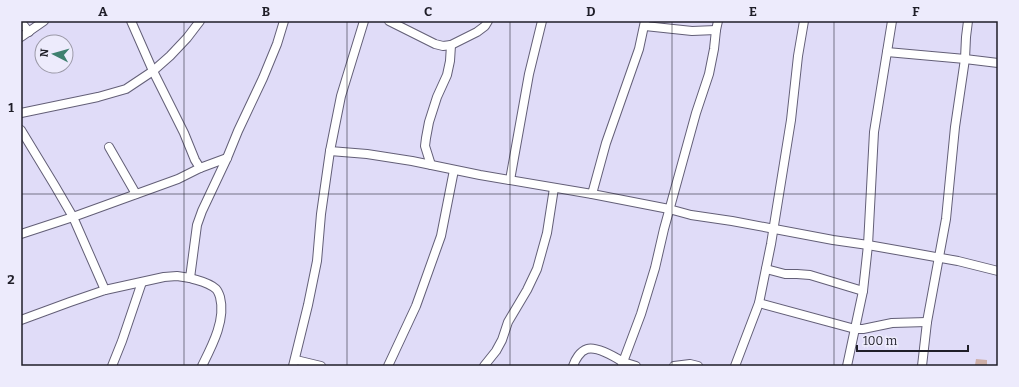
<svg xmlns="http://www.w3.org/2000/svg" width="1019" height="387" font-family="Bitter,serif">
  <style>
    .building { fill: #ceafa8 }
    .lines { fill: none; stroke-linecap: round; stroke-linejoin: round }
    .minor-casing { stroke: #635f77; stroke-width: 10 }
    .minor { stroke: #fff; stroke-width: 8 }
    .grid { fill: none; stroke: #1f1e28; stroke-width: 1; stroke-opacity: 0.55 }
    .neatline { fill: none; stroke: #1f1e28; stroke-width: 1.5 }
    .grid-label { font-size: 13px; text-anchor: middle; font-weight: bold; fill: #1f1e28 }
  </style>
  <rect width="100%" height="100%" fill="#e0dcf8"/>
  <path class="building" d="M976,359L987,360V366L975,365Z"/>
  <g class="lines">
    <defs>
      <g id="minor">
        <path d="M131,21L153,71L184,133L195,160L200,168"/>
        <path d="M389,21L435,44L443,46L451,45L477,32L485,26L488,21"/>
        <path d="M21,22L29,32"/>
        <path d="M645,26L692,31L716,30"/>
        <path d="M21,37L44,21"/>
        <path d="M887,52L965,59L998,63"/>
        <path d="M21,113L98,97L126,89L153,71L170,56L187,38L200,21"/>
        <path d="M21,130L55,186L73,217L21,234"/>
        <path d="M109,147L136,194"/>
        <path d="M330,151L367,154L412,161L480,175L592,194L669,209L691,215L732,221L833,240L868,245L902,251L958,261L998,271"/>
        <path d="M431,165L425,146L426,138L429,122L437,97L447,75L450,61L451,45"/>
        <path d="M510,180L529,74L542,21"/>
        <path d="M592,194L606,143L639,49L645,21"/>
        <path d="M766,269L785,274H797L810,275L863,291"/>
        <path d="M190,278C199,281 208,282 216,289C218,291 219,294 220,297C226,320 212,346 202,366"/>
        <path d="M105,290L73,217L178,179L200,168L227,158"/>
        <path d="M759,303L855,329H863L892,323L927,322"/>
        <path d="M21,320L70,302L105,290L164,277L177,276L190,278L197,225L202,211L227,158L238,131L263,78L277,44L284,21"/>
        <path d="M296,360L321,366"/>
        <path d="M112,366L122,341L142,282"/>
        <path d="M293,366L308,305L317,261L321,214L330,151L341,96L364,21"/>
        <path d="M388,366L416,306L441,236L454,170"/>
        <path d="M484,366L496,351L502,340L508,322L527,290L537,269L547,233L554,188"/>
        <path d="M573,366C575,360 580,351 587,349C597,346 615,357 623,362L641,314L655,268L664,229L696,113L709,74L714,49L716,30L718,21"/>
        <path d="M622,366L623,362L636,366"/>
        <path d="M674,366L690,364L698,366"/>
        <path d="M735,366L759,303L771,244L791,120L798,56L804,21"/>
        <path d="M847,366L863,291L868,245L874,132L892,21"/>
        <path d="M922,366L927,322L946,219L955,127L965,59L966,37L968,21"/>
      </g>
    </defs>
    <use href="#minor" class="minor-casing"/>
    <use href="#minor" class="minor"/>
  </g>
  <path class="grid" d="M184,21V366M347,21V366M510,21V366M672,21V366M834,21V366M21,194H998"/>
  <rect width="1019" height="387" fill="none" stroke="#edebfc" stroke-width="44"/>
  <g transform="translate(54 54) rotate(276)"><circle r="19" fill="#edebfc" stroke="#9b99a7"/>
  <path d="M0-3L7 15L0 10L-7 15Z" fill="#3f806f"/>
  <text y="-6" font-size="11" font-weight="bold" text-anchor="middle" fill="#1f1e28">N</text>
  </g>
  <path d="M857 345v6h111v-6" fill="none" stroke="#1f1e28" stroke-width="2"/>
  <text x="863" y="345" font-size="12" fill="#1f1e28" stroke="#edebfc" stroke-width="3" paint-order="stroke">100 m</text>
  <rect x="22" y="22" width="975" height="343" class="neatline"/>
  <g class="grid-label">
    <text x="103" y="16">A</text>
    <text x="266" y="16">B</text>
    <text x="428" y="16">C</text>
    <text x="591" y="16">D</text>
    <text x="753" y="16">E</text>
    <text x="916" y="16">F</text>
    <text x="11" y="112">1</text>
    <text x="11" y="284">2</text>
  </g>
</svg>
